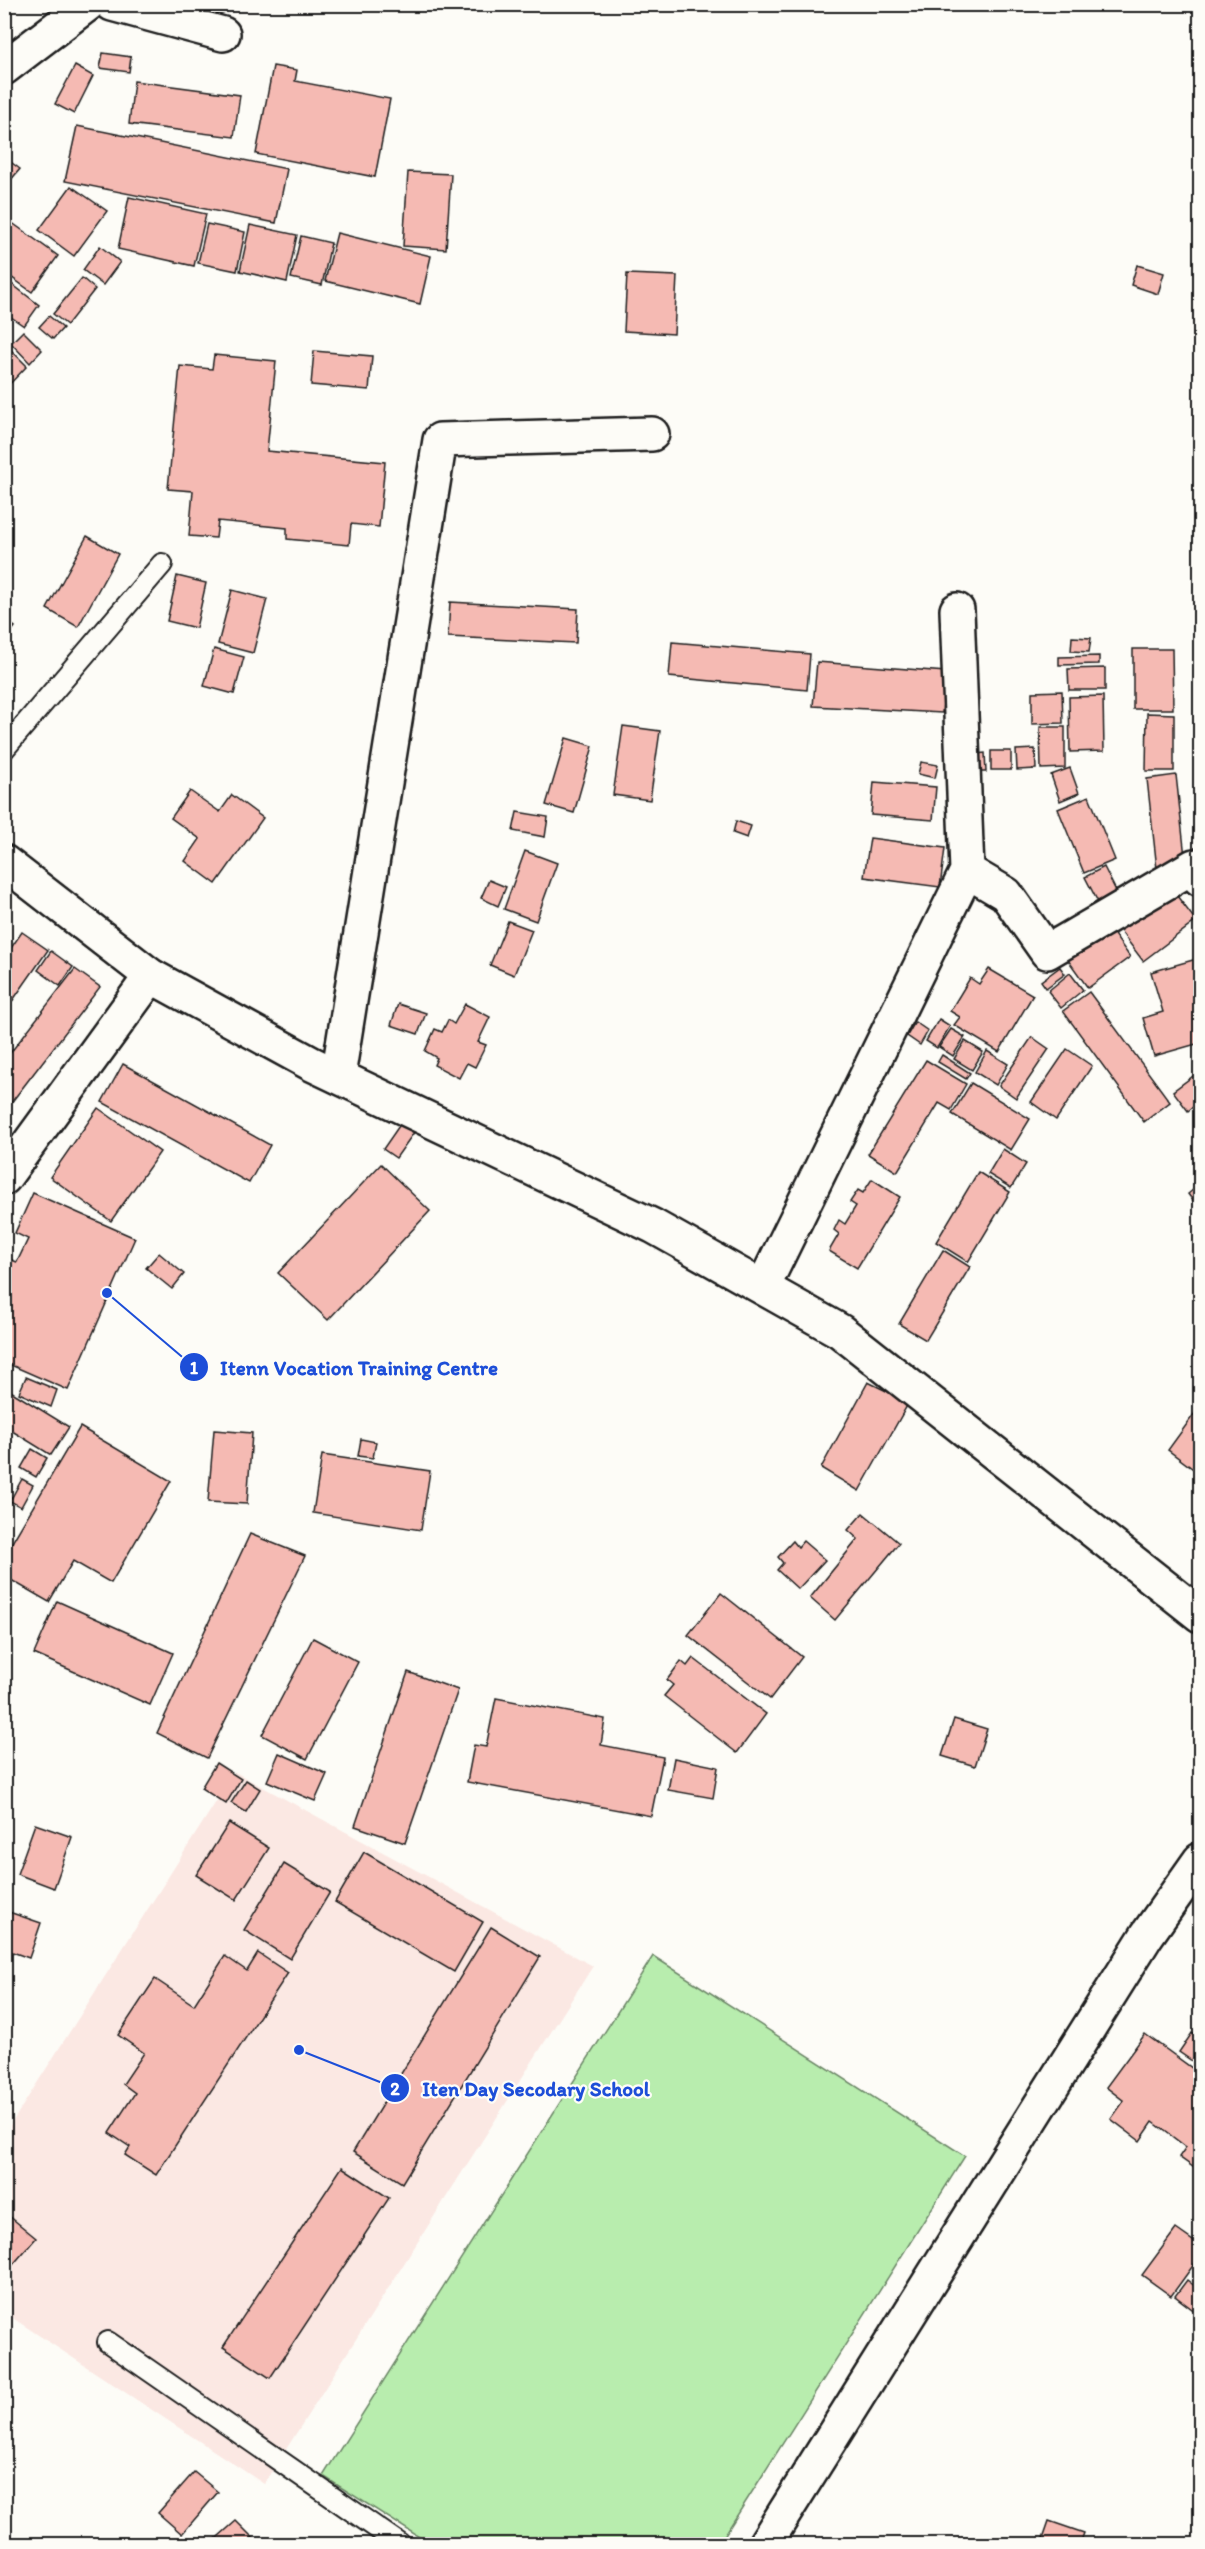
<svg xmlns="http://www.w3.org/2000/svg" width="1205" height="2549" font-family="Itim,sans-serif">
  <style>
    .built { fill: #fbe8e3 }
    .green { fill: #b8edae; stroke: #6a8465; stroke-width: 1.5 }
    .building { fill: #f5bab3; stroke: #1c1c1c; stroke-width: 1.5 }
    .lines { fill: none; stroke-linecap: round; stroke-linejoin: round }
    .lane-casing { stroke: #1c1c1c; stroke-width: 24 }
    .street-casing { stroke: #1c1c1c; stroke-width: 38 }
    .lane { stroke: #fdfcf7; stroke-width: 20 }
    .street { stroke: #fdfcf7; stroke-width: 33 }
    .leader { fill: none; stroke: #1d4ed8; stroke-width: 2 }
    .callout-dot { fill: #1d4ed8; stroke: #fdfcf7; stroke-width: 2 }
    .mark-label { font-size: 18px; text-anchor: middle; font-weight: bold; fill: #fff }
    .callout-label { font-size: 21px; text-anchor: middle; font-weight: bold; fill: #1d4ed8; stroke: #fdfcf7; stroke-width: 4.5; stroke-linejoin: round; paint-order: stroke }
  </style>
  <rect width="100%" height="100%" fill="#fdfcf7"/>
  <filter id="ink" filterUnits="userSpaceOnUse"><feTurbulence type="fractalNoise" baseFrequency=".0167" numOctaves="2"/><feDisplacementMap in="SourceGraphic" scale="12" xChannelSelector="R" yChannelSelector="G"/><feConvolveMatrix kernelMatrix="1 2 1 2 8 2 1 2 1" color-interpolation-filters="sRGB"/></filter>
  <g filter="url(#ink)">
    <path class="built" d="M235,1772L593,1966L264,2484L5,2313L4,2135Z"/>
    <path class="green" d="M653,1956L965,2156L719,2544H430L323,2476Z"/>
    <g class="building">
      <path d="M103,53L131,57L129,72L100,68Z"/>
      <path d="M75,66L93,76L74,114L55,104Z"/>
      <path d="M273,66L297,70L295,81L390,99L375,177L256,154Z"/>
      <path d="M134,81L240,95L234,137L129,124Z"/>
      <path d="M77,126L287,169L276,223L65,181Z"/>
      <path d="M4,157L20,169L4,188Z"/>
      <path d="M408,172L451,174L446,249L403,246Z"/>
      <path d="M71,186L107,211L74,256L39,230Z"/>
      <path d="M129,197L206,214L194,266L118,249Z"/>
      <path d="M4,217L58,256L32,292L4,272Z"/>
      <path d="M207,224L245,232L237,271L198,263Z"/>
      <path d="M250,225L297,235L287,282L240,271Z"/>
      <path d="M337,233L431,256L420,304L325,281Z"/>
      <path d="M301,236L331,243L322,285L291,278Z"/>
      <path d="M100,246L120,262L103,285L83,270Z"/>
      <path d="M1137,265L1164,273L1158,294L1131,285Z"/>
      <path d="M627,274L677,276L674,334L624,331Z"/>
      <path d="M4,278L39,305L24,326L4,312Z"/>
      <path d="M82,278L95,289L67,325L53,314Z"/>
      <path d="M49,316L63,328L53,339L39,327Z"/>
      <path d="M23,331L42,350L30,363L11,343Z"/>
      <path d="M7,346L27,366L4,390V349Z"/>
      <path d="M314,351L372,356L369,390L311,385Z"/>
      <path d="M214,355L276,361L267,451L385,462L379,527L351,524L349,545L287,539V528L218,521L216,538L189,536L193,491L168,489L180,366L212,369Z"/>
      <path d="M87,536L118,554L78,627L47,609Z"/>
      <path d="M177,576L206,583L196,628L167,621Z"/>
      <path d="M232,590L267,599L253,653L218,644Z"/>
      <path d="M450,602L578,609L576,643L448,637Z"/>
      <path d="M4,619L15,627L4,641Z"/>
      <path d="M1072,637L1091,638L1089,652L1071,651Z"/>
      <path d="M672,642L810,654L807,690L669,677Z"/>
      <path d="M214,649L244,657L234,694L204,686Z"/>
      <path d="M1133,649H1172L1173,709H1133Z"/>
      <path d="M1099,656V664L1059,665V657Z"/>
      <path d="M817,662L946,672L942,713L813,706Z"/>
      <path d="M1105,668V690H1069L1068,669Z"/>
      <path d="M1062,691L1063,723L1032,724V692Z"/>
      <path d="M1103,696L1104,751L1070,752L1069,697Z"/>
      <path d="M1147,713L1174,714V771H1146Z"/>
      <path d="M623,726L660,731L650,800L613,795Z"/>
      <path d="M1040,727H1065V768L1041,769Z"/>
      <path d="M566,738L593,746L574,813L546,805Z"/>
      <path d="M1035,749L1036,769L1017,770L1016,750Z"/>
      <rect x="991" y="751" width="20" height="19"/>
      <path d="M985,753L986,772H977L976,754Z"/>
      <path d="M921,762L938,765L935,778L918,774Z"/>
      <path d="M1070,768L1079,793L1060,801L1051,775Z"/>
      <path d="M1176,775L1186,866L1157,869L1147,779Z"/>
      <path d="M874,782L936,787L933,820L871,815Z"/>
      <path d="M190,791L220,812L232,795L263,818L216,884L185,861L200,839L171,818Z"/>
      <path d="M1089,796L1115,860L1084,873L1058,809Z"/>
      <path d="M517,812L548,817L545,837L513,831Z"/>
      <path d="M736,821L751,826L747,838L733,833Z"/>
      <path d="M870,838L945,848L940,887L864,877Z"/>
      <path d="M525,851L557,863L536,921L504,909Z"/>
      <path d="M1104,867L1117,893L1098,902L1085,877Z"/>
      <path d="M489,880L506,887L498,906L481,898Z"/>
      <path d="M1171,888L1196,921L1143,961L1118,928Z"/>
      <path d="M508,921L532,930L514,975L490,965Z"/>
      <path d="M1110,929L1130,957L1088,988L1068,960Z"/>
      <path d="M22,932L48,950L4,1013V958Z"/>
      <path d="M51,951L73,967L60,986L38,970Z"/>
      <path d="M1200,958V1043L1154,1056L1143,1018L1163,1012L1151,972Z"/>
      <path d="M1060,967L1065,974L1046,988L1041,981Z"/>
      <path d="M75,969L100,987L4,1112V1061Z"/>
      <path d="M989,969L1033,995L999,1052L954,1025L960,1017L950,1011L970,978L979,984Z"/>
      <path d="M1070,973L1083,990L1061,1008L1048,991Z"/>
      <path d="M1089,992L1170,1102L1144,1122L1063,1011Z"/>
      <path d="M398,1004L426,1013L418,1034L391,1025Z"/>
      <path d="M465,1004L490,1017L478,1042L486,1045L475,1067L467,1063L459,1078L434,1065L437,1058L425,1051L435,1029L442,1032L448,1020L454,1024Z"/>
      <path d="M939,1019L950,1026L937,1048L926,1041Z"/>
      <path d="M915,1022L928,1031L920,1045L907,1036Z"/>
      <path d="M951,1029L965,1037L953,1056L939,1047Z"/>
      <path d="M1032,1037L1049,1049L1016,1098L999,1086Z"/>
      <path d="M965,1041L983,1052L972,1070L954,1059Z"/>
      <path d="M1067,1049L1092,1066L1056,1120L1031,1102Z"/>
      <path d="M987,1051L1008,1064L996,1085L975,1072Z"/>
      <path d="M942,1055L970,1073L966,1079L938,1062Z"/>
      <path d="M926,1060L966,1084L951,1110L939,1103L897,1172L868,1154Z"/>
      <path d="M123,1064L270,1145L249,1183L102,1102Z"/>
      <path d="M1200,1071V1101L1188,1111L1173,1091Z"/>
      <path d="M971,1083L1030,1119L1011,1150L952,1114Z"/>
      <path d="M98,1108L160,1152L111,1221L50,1177Z"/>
      <path d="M401,1123L415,1131L396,1158L383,1149Z"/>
      <path d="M1003,1149L1026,1164L1011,1188L988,1174Z"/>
      <path d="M381,1164L430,1211L328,1320L278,1273Z"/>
      <path d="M978,1172L1010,1192L968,1262L936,1242Z"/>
      <path d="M872,1179L900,1197L857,1268L829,1251L839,1234L834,1230L839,1220L845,1224L856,1206L850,1202L858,1190L863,1193Z"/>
      <path d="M1200,1184V1210L1188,1194Z"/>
      <path d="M33,1193L135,1238L68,1390L4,1362V1292L7,1287L4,1286V1257L17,1262L28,1239L15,1233Z"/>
      <path d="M943,1250L970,1267L926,1340L899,1324Z"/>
      <path d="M159,1253L184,1274L172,1289L146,1268Z"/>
      <path d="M26,1377L57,1390L51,1407L19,1393Z"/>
      <path d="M868,1382L909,1402L859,1491L821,1468Z"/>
      <path d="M4,1387L69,1427L51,1455L4,1426Z"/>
      <path d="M1200,1406V1474L1168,1450Z"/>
      <path d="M80,1427L171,1481L111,1583L73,1561L49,1602L4,1576V1556Z"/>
      <path d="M214,1430L252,1433L247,1504L208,1502Z"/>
      <path d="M361,1439L376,1442L373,1458L358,1456Z"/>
      <path d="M32,1449L47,1458L36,1477L21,1468Z"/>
      <path d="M322,1455L430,1471L421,1530L313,1513Z"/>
      <path d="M22,1479L33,1485L21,1507L10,1501Z"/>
      <path d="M863,1513L899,1543L835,1620L810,1598L858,1539L848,1530Z"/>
      <path d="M250,1534L305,1556L207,1758L157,1733Z"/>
      <path d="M793,1541L798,1547L803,1541L825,1560L798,1589L777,1570L783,1563L778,1557Z"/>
      <path d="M721,1593L802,1657L770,1699L688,1635Z"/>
      <path d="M57,1601L173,1653L150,1705L34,1654Z"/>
      <path d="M313,1638L358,1662L307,1759L262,1735Z"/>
      <path d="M693,1658L766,1714L737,1753L664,1696L673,1685L667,1680L681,1661L687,1666Z"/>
      <path d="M408,1672L458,1690L405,1843L355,1826Z"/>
      <path d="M496,1698L605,1719L601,1745L663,1757L651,1816L467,1782L474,1745L486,1747Z"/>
      <path d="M954,1719L987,1729L975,1766L942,1756Z"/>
      <path d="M279,1753L327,1774L315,1801L267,1781Z"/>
      <path d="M674,1758L718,1767L713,1798L668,1790Z"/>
      <path d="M216,1763L241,1779L226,1804L201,1788Z"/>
      <path d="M246,1780L260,1789L246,1812L231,1803Z"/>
      <path d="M229,1823L269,1848L236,1900L196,1875Z"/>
      <path d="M35,1824L72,1837L54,1888L17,1874Z"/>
      <path d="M364,1852L483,1922L454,1972L335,1902Z"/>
      <path d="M284,1864L330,1892L290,1959L244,1930Z"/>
      <path d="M6,1911L41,1923L29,1958L4,1949Z"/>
      <path d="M491,1927L540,1957L402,2183L353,2152Z"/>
      <path d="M258,1953L288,1973L156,2175L125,2155L130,2147L109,2133L135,2093L123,2084L144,2053L118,2035L155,1979L194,2005L225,1956L247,1971Z"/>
      <path d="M1192,2033L1200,2039V2055L1195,2063L1179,2052Z"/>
      <path d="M1145,2034L1200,2074V2172L1179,2157L1186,2147L1153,2122L1140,2141L1111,2119L1124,2101L1106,2087Z"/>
      <path d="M342,2167L389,2198L270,2378L223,2347Z"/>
      <path d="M9,2216L36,2238L4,2275V2221Z"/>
      <path d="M1176,2229L1200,2246V2256L1171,2296L1142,2275Z"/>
      <path d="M1187,2280L1200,2290V2315L1175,2296Z"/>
      <path d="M194,2472L218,2492L182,2534L158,2513Z"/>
      <path d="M236,2521L259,2544H210Z"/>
      <path d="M1049,2521L1084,2533L1080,2544H1041Z"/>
    </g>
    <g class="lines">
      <defs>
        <g id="lane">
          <path d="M4,749L162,564"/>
          <path d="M108,2342L400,2544"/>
        </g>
        <g id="street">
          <path d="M112,4L223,34"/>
          <path d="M4,68L88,4"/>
          <path d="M4,862L151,976L312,1064L653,1226L840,1331L1200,1615"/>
          <path d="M967,871L1006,894L1047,952L1194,866L1200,879"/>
          <path d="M338,1076L440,440L652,434"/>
          <path d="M4,1178L151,976"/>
          <path d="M763,1287L967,871L957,610"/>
          <path d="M765,2544L1147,1935L1200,1860"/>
        </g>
      </defs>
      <use href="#lane" class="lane-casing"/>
      <use href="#street" class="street-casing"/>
      <use href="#lane" class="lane"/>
      <use href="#street" class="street"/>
    </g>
  </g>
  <path class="leader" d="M107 1293L194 1367M299 2050L395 2088"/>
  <g class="callout-dot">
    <circle cx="107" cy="1293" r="6"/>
    <circle cx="299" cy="2050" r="6"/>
    <circle cx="194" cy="1367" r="15"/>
    <circle cx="395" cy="2088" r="15"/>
  </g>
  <g class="mark-label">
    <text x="194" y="1374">1</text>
    <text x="395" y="2095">2</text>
  </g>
  <g class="callout-label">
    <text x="359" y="1375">Itenn Vocation Training Centre</text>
    <text x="536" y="2096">Iten Day Secodary School</text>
  </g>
  <rect width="1205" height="2549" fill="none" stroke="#fdfcf7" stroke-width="24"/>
  <rect x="12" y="12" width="1181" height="2525" fill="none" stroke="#1c1c1c" stroke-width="2" filter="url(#ink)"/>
</svg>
